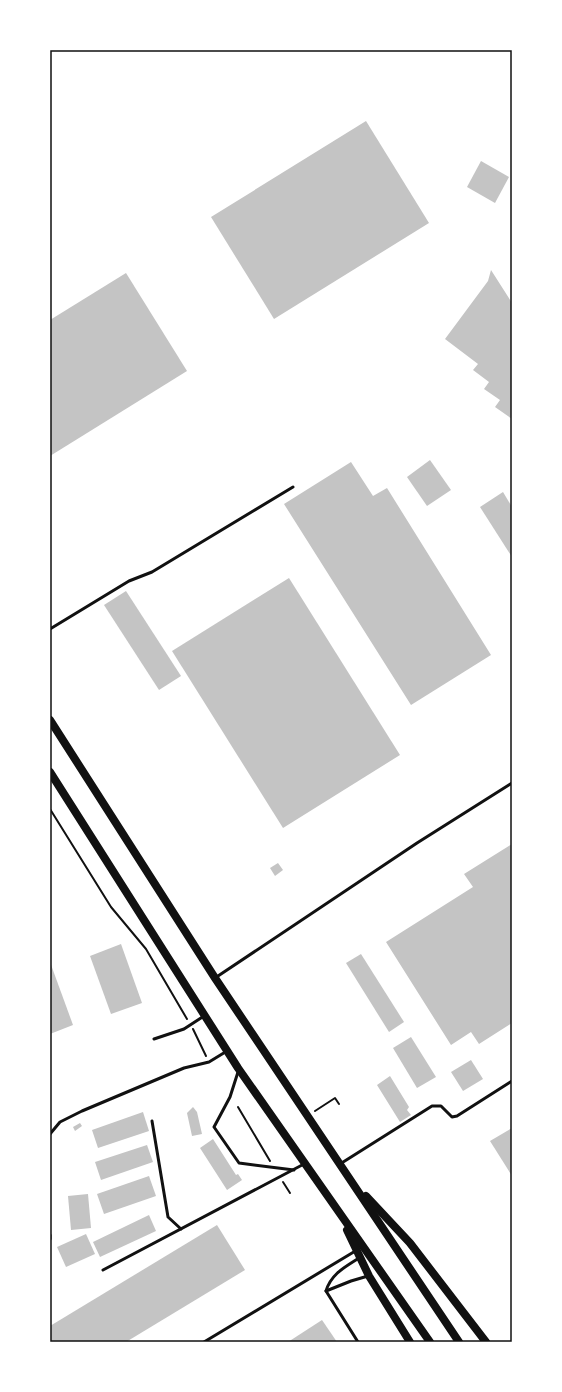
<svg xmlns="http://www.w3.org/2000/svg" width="562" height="1392" font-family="'Sofia Sans Condensed',sans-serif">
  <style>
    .building { fill: #c4c4c4 }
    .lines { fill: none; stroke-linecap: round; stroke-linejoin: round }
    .path { stroke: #111; stroke-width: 2 }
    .service { stroke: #111; stroke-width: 3 }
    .secondary { stroke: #111; stroke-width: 8 }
    .neatline { fill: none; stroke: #111; stroke-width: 1.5 }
  </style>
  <rect width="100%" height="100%" fill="#fff"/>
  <g class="building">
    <path d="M366,121L429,223L274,319L211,217Z"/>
    <path d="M481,161L509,177L495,203L467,187Z"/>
    <path d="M491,270L512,303V419L495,407L500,400L484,389L489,382L473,370L478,364L445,339L488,281Z"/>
    <path d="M126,273L187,371L50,456V320Z"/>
    <path d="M430,460L451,490L427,506L407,477Z"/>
    <path d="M351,462L373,496L387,488L491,655L411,705L284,504Z"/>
    <path d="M503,492L512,507V557L480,507Z"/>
    <path d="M289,578L400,755L283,828L172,651Z"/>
    <path d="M126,591L181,676L159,690L104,605Z"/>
    <path d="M512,844V1023L479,1044L471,1032L451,1045L386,942L473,887L464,874Z"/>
    <path d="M278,863L283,870L275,876L270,868Z"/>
    <path d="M121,944L142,1003L111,1014L90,956Z"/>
    <path d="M361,954L404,1022L389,1032L346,963Z"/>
    <path d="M50,962L73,1025L50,1034Z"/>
    <path d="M411,1037L436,1077L417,1088L393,1048Z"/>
    <path d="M471,1060L483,1079L463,1091L451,1072Z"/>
    <path d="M390,1076L409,1107L407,1110L411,1115L400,1122L377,1085Z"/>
    <path d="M193,1107L197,1112L202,1134L192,1136L187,1113Z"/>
    <path d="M143,1112L149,1131L98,1148L92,1130Z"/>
    <path d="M80,1123L82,1126L75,1131L73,1127Z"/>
    <path d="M512,1128V1176L490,1141Z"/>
    <path d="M213,1139L236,1175L238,1174L242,1180L227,1190L200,1148Z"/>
    <path d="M147,1145L153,1162L101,1180L95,1162Z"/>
    <path d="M149,1176L156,1196L104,1214L97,1194Z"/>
    <path d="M88,1194L91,1228L71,1230L68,1196Z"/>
    <path d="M149,1215L156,1231L100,1257L93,1242Z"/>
    <path d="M217,1225L245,1270L126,1342H52L50,1338V1326Z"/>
    <path d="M86,1234L95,1254L66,1267L57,1247Z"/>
    <path d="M322,1320L337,1342H288Z"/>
  </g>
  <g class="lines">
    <g class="path">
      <path d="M50,809L111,907L146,949L187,1019"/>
      <path d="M193,1029L206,1056"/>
      <path d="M238,1107L270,1161"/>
      <path d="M315,1111L335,1098L339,1104"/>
      <path d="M283,1182L290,1193"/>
    </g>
    <g class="service">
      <path d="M50,629L129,581L152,572L293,487"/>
      <path d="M215,978L417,843L512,783"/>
      <path d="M154,1039L184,1029L204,1016"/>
      <path d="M238,1072L230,1097L214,1127L239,1163L294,1170"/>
      <path d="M152,1121L168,1217L181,1229"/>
      <path d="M50,1134L60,1122L82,1111L184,1068L209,1062L227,1051"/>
      <path d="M340,1164L432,1106H441L452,1117L457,1116L512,1081"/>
      <path d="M50,1235V1239"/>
      <path d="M103,1270L304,1164"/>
      <path d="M326,1291L351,1281L368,1276"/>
      <path d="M204,1342L357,1250"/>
      <path d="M358,1342L326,1291C331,1274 345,1267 359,1258"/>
    </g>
    <g class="secondary">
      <path d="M50,720L215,978L459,1342"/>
      <path d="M50,772L238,1068L430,1342"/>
      <path d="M366,1196L410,1243L486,1342"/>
      <path d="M347,1230L369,1276L410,1342"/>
    </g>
  </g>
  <rect width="562" height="1392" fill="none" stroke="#ffffff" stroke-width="102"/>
  <rect x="51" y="51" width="460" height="1290" class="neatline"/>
</svg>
